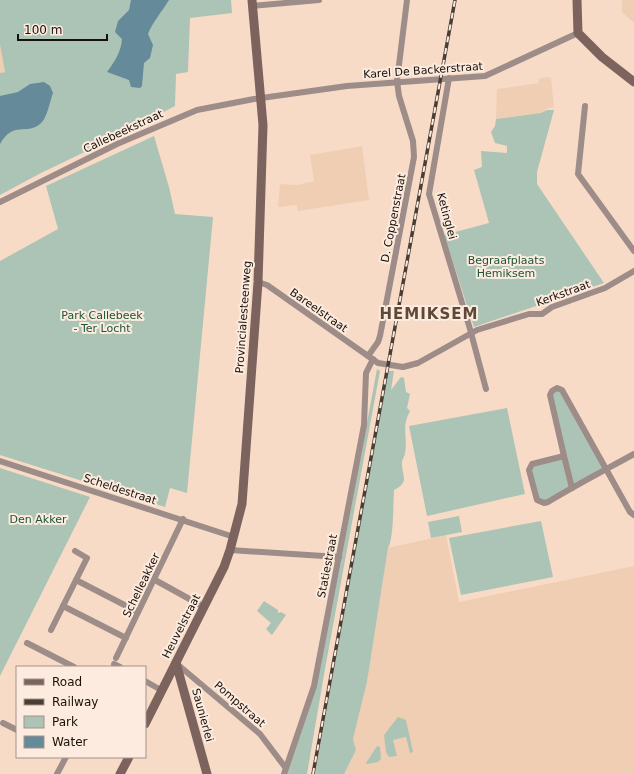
<svg xmlns="http://www.w3.org/2000/svg" width="634" height="774" font-family="'DejaVu Sans',sans-serif">
  <style>
    .built { fill: #f0ceb4 }
    .green { fill: #acc4b6 }
    .water { fill: #658a9a }
    .lines { fill: none; stroke-linecap: round; stroke-linejoin: round }
    .street { stroke: #9d8c88; stroke-width: 6 }
    .secondary { stroke: #7c635e; stroke-width: 9 }
    .rail-casing { stroke: #4a3d33; stroke-width: 3.5 }
    .rail { stroke: #fcebde; stroke-width: 2; stroke-dasharray: 6; stroke-linecap: butt }
    .labels { text-anchor: middle; stroke-width: 4; stroke-linejoin: round; paint-order: stroke }
    .street-label { font-size: 11px; fill: #191009; stroke: #fcebde }
    .park-label { font-size: 11px; fill: #195539; stroke: #fcebde }
    .district-label { font-size: 15px; font-weight: bold; letter-spacing: 1px; fill: #5f4837; stroke: #fcebde }
  </style>
  <rect width="100%" height="100%" fill="#f7dbc6"/>
  <g class="built">
    <path d="M622,0H634V23L622,12Z"/>
    <path d="M0,45L5,72L0,73Z"/>
    <path d="M548,77L551,78L554,107L548,108L541,113L496,119L497,89L539,83L538,79Z"/>
    <path d="M362,146L369,200L298,211L297,205L278,207L280,184L297,185L314,181L310,155Z"/>
    <path d="M446,535L459,602L634,566V774H344L356,750L353,739L367,682L388,548Z"/>
  </g>
  <g class="green">
    <path d="M0,0H231L232,13L190,18L188,72L176,74L175,106L122,134L41,173L0,195V73L5,72L0,45Z"/>
    <path d="M547,110H554L537,172V184L604,283L474,327L444,235L489,223L474,170L482,167L481,151L507,153V146L495,143L491,132L495,126L496,119L541,113Z"/>
    <path d="M154,136L169,187L175,214L213,217L187,493L170,488L165,507L0,455V261L58,229L46,186Z"/>
    <path d="M377,369L380,371L325,669L307,774H286L315,688L340,566Z"/>
    <path d="M388,371H394L391,390L401,377L404,378L406,392L410,394L407,408L410,411C401,428 408,435 405,453C405,456 403,458 402,461C401,476 411,481 394,490C393,504 394,538 388,548L367,682L353,739L356,750L344,774H315Z"/>
    <path d="M560,389L606,469L548,502L539,503L530,467L563,455L550,395Z"/>
    <path d="M507,408L525,494L427,516L409,426Z"/>
    <path d="M0,468L90,497L0,676Z"/>
    <path d="M459,516L462,532L431,538L428,522Z"/>
    <path d="M541,521L553,577L461,595L449,538Z"/>
    <path d="M264,601L278,610V613L281,612L286,615L272,635L266,629L271,623L257,611Z"/>
    <path d="M398,717L406,720L413,752L410,753L406,737L393,740L397,756L389,757L386,752L384,735Z"/>
    <path d="M377,746L380,747L381,759L378,762L367,764L366,763Z"/>
  </g>
  <g class="water">
    <path d="M131,0H169C162,12 153,21 148,34L153,45L150,58L144,63L142,86L140,88L131,87L129,80L107,72C115,61 121,52 122,39L115,32L118,21L129,10Z"/>
    <path d="M44,82L50,86L53,93C50,101 47,119 40,124C25,136 14,120 0,144V96L18,92L30,84Z"/>
  </g>
  <g class="lines">
    <g class="street">
      <path d="M252,6L319,0"/>
      <path d="M449,78L429,194L470,329L486,389"/>
      <path d="M585,106L578,174L634,251"/>
      <path d="M0,202L117,144L197,110L254,99L347,86L485,76L578,33"/>
      <path d="M258,282L267,285L378,363L403,367L418,363L477,330L529,314H542L552,307L605,288L634,271"/>
      <path d="M368,356L378,342L380,336L414,157L413,141L399,96L397,81L407,0"/>
      <path d="M634,454C605,470 576,485 548,502L544,503L537,500L529,470L532,464L564,456L550,395L552,391L557,388L562,390L630,512L634,515"/>
      <path d="M564,456L572,488"/>
      <path d="M0,461L234,537"/>
      <path d="M230,550L339,557"/>
      <path d="M75,551L87,558L76,580"/>
      <path d="M155,580L204,607"/>
      <path d="M51,630L63,606"/>
      <path d="M126,638L63,606L76,580L138,612"/>
      <path d="M27,643L74,667"/>
      <path d="M116,658L183,519"/>
      <path d="M114,664L120,667"/>
      <path d="M177,664L260,734L285,767"/>
      <path d="M145,681L161,690"/>
      <path d="M3,723L17,730"/>
      <path d="M57,774L66,757"/>
      <path d="M284,774L314,686L364,425L366,373L373,359"/>
    </g>
    <g class="secondary">
      <path d="M577,0L578,33L602,57L634,82"/>
      <path d="M176,663L207,774"/>
      <path d="M145,724L224,567L230,550L242,504L258,282L263,125L252,0"/>
      <path d="M120,774L129,757"/>
    </g>
    <defs>
      <path id="rail" d="M313,774L455,0"/>
    </defs>
    <use href="#rail" class="rail-casing"/>
    <use href="#rail" class="rail"/>
  </g>
  <g class="labels">
    <g class="street-label">
      <text transform="translate(423 70) rotate(-4)" y="4">Karel De Backerstraat</text>
      <text transform="translate(123 131) rotate(-25)" y="4">Callebeekstraat</text>
      <text transform="translate(447 216) rotate(75)" y="4">Ketinglei</text>
      <text transform="translate(393 218) rotate(-79)" y="4">D. Coppenstraat</text>
      <text transform="translate(563 293) rotate(-20)" y="4">Kerkstraat</text>
      <text transform="translate(319 310) rotate(35)" y="4">Bareelstraat</text>
      <text transform="translate(243 317) rotate(-86)" y="4">Provincialesteenweg</text>
      <text transform="translate(120 489) rotate(18)" y="4">Scheldestraat</text>
      <text transform="translate(327 566) rotate(-79)" y="4">Statiestraat</text>
      <text transform="translate(141 585) rotate(-64)" y="4">Schelleakker</text>
      <text transform="translate(181 626) rotate(-63)" y="4">Heuvelstraat</text>
      <text transform="translate(240 704) rotate(41)" y="4">Pompstraat</text>
      <text transform="translate(203 715) rotate(75)" y="4">Saunierlei</text>
    </g>
    <g class="park-label">
      <text x="506" y="264">Begraafplaats<tspan x="506" dy="13">Hemiksem</tspan></text>
      <text x="102" y="319">Park Callebeek<tspan x="102" dy="13">- Ter Locht</tspan></text>
      <text x="38" y="523">Den Akker</text>
    </g>
    <g class="district-label">
      <text x="429" y="319">HEMIKSEM</text>
    </g>
  </g>
  <rect x="16" y="666" width="130" height="92" fill="#fcebde" stroke="#a19389"/>
  <rect x="24" y="679" width="20" height="6" fill="#7c635e" stroke="#a19389"/>
  <text x="52" y="686" font-size="12" fill="#191009">Road</text>
  <rect x="24" y="699" width="20" height="6" fill="#4a3d33" stroke="#a19389"/>
  <text x="52" y="706" font-size="12" fill="#191009">Railway</text>
  <rect x="24" y="716" width="20" height="12" fill="#acc4b6" stroke="#a19389"/>
  <text x="52" y="726" font-size="12" fill="#191009">Park</text>
  <rect x="24" y="736" width="20" height="12" fill="#658a9a" stroke="#a19389"/>
  <text x="52" y="746" font-size="12" fill="#191009">Water</text>
  <path d="M18 34v6h89v-6" fill="none" stroke="#191009" stroke-width="2"/>
  <text x="24" y="34" font-size="12" fill="#191009" stroke="#fcebde" stroke-width="3" paint-order="stroke">100 m</text>
</svg>
